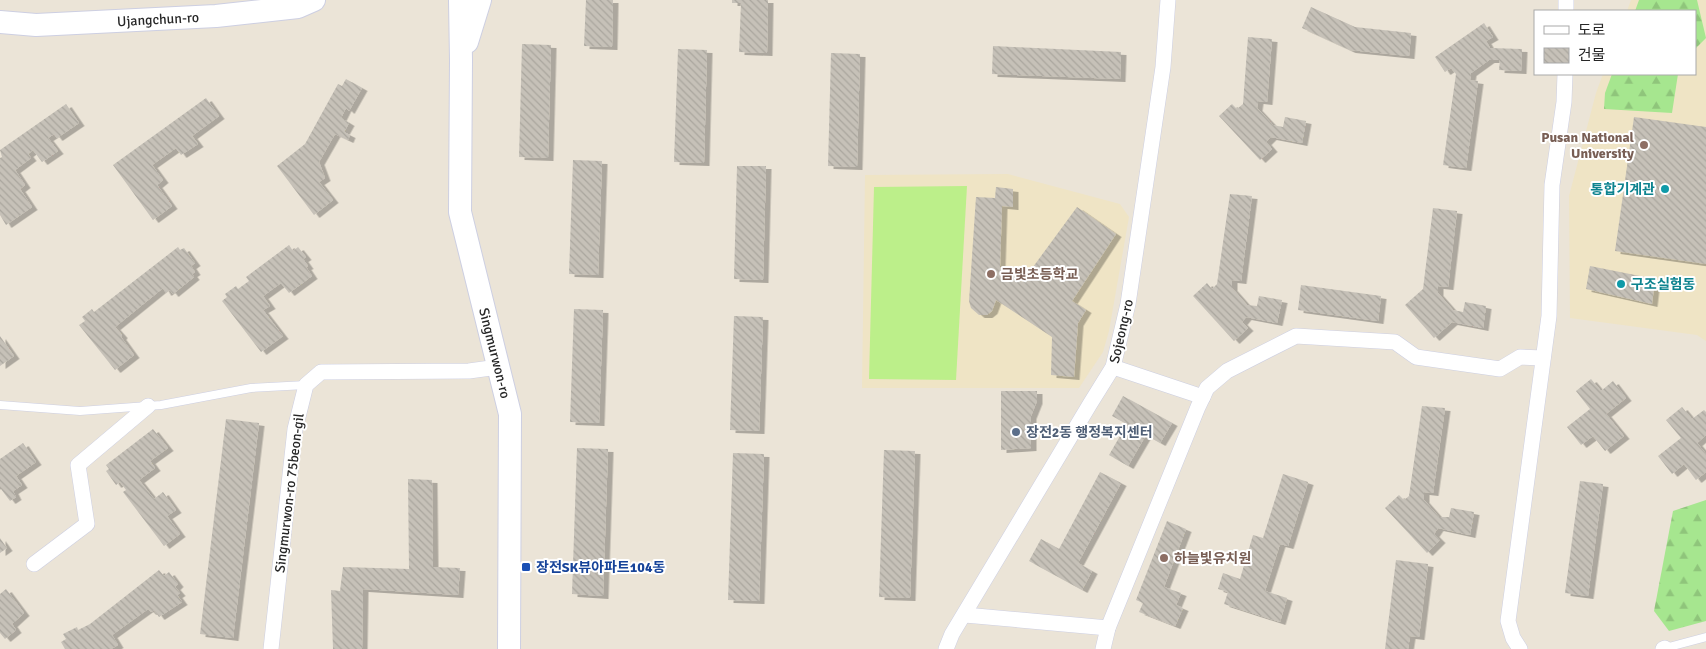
<svg xmlns="http://www.w3.org/2000/svg" width="1706" height="649" font-family="Signika,'Noto Sans KR',sans-serif">
  <style>
    .education { fill: #efe4c5 }
    .forest { fill: url(#forest-firs) }
    .pitch { fill: #bcef8a }
    .building { fill: url(#building-back-hatch); filter: url(#shadow) }
    .lines { fill: none; stroke-linecap: round; stroke-linejoin: round }
    .service-casing { stroke: #cdcfe2; stroke-width: 9 }
    .minor-casing { stroke: #cdcfe2; stroke-width: 16 }
    .secondary-casing { stroke: #cdcfe2; stroke-width: 24 }
    .service { stroke: #fff; stroke-width: 8 }
    .minor { stroke: #fff; stroke-width: 15 }
    .secondary { stroke: #fff; stroke-width: 22 }
    .education-dot { fill: #8d6e63; stroke: #fff; stroke-width: 2 }
    .culture-dot { fill: #0f9aa8; stroke: #fff; stroke-width: 2 }
    .service-dot { fill: #5c6f8a; stroke: #fff; stroke-width: 2 }
    .transit-dot { fill: #1a4fb4; stroke: #fff; stroke-width: 2 }
    .labels { text-anchor: middle; stroke-width: 4; stroke-linejoin: round; paint-order: stroke }
    .street-label { font-size: 14px; fill: #272727; stroke: #fff }
    .education-label { font-size: 14px; font-weight: bold; fill: #785e54; stroke: #fff; text-anchor: start }
    .culture-label { font-size: 14px; font-weight: bold; fill: #0d838f; stroke: #fff; text-anchor: end }
    .service-label { font-size: 14px; font-weight: bold; fill: #4e5e75; stroke: #fff; text-anchor: start }
    .transit-label { font-size: 14px; font-weight: bold; fill: #164399; stroke: #fff; text-anchor: start }
  </style>
  <defs>
    <pattern id="forest-firs" width="22" height="20" patternUnits="userSpaceOnUse" patternTransform="scale(1.25)"><rect width="22" height="20" fill="#a6e68f"/><path d="M5 1l3.5 6h-7zM16 11l3.5 6h-7z" fill="#8fc57b"/></pattern>
    <pattern id="building-back-hatch" width="6" height="6" patternUnits="userSpaceOnUse" patternTransform="scale(1.25)"><rect width="6" height="6" fill="#c6c1b8"/><path d="M-1 5l2 2M0 0l6 6M5-1l2 2" fill="none" stroke="#aaa69e"/></pattern>
    <filter id="shadow"><feDropShadow dx="5.5" dy="3" stdDeviation="0" flood-color="#0004"/></filter>
  </defs>
  <rect width="100%" height="100%" fill="#ebe4d7"/>
  <g class="education">
    <path d="M1631,0H1706V341L1697,335L1570,318L1569,196L1596,93L1603,74H1695V11H1627Z"/>
    <path d="M1008,174L1120,204L1129,217L1109,331L1103,352L1079,388H862L865,175Z"/>
  </g>
  <g class="forest">
    <path d="M1639,0H1697L1706,38L1695,49V11H1635Z"/>
    <path d="M1612,74H1678L1672,113L1604,109L1605,93Z"/>
    <path d="M1706,500V621L1669,631L1654,611L1673,511Z"/>
  </g>
  <path class="pitch" d="M967,186L956,380L869,379L874,187Z"/>
  <g class="building">
    <path d="M586,0H613L612,47L584,46Z"/>
    <path d="M732,0H768L767,53L739,52L741,3H732Z"/>
    <path d="M1311,7L1355,27L1411,33L1409,56L1350,50L1302,28Z"/>
    <path d="M1484,23L1493,37L1486,41L1490,48L1522,49L1521,71L1499,70L1500,60H1489L1471,73L1470,80L1478,81L1466,168L1443,165L1456,74L1451,68L1445,72L1435,57Z"/>
    <path d="M1248,37L1272,39L1267,102L1258,101L1257,108L1273,125L1283,127L1285,117L1306,121L1302,143L1271,137L1266,142L1272,149L1260,160L1219,116L1232,104L1237,109L1243,104Z"/>
    <path d="M522,44L551,45L548,158L519,157Z"/>
    <path d="M993,46L1121,52L1120,79L992,74Z"/>
    <path d="M678,49L707,50L704,163L674,162Z"/>
    <path d="M831,53L860,54L857,167L828,166Z"/>
    <path d="M346,79L362,88L349,111L346,108L341,118L349,123L344,132L350,135L348,140L335,134L319,162L325,178L319,182L333,200L314,215L277,166L305,144L338,84L342,86Z"/>
    <path d="M206,98L219,116L192,136L198,144L181,155L176,148L152,165L163,180L157,185L172,206L153,220L113,165Z"/>
    <path d="M66,104L79,123L57,138L54,134L48,138L58,151L42,162L33,150L28,154L31,158L15,170L25,185L20,189L32,207L6,225L0,215V158L2,157L0,150Z"/>
    <path d="M1634,117L1706,127V264L1615,251Z"/>
    <path d="M573,160L602,161L598,275L569,274Z"/>
    <path d="M737,166H766L763,280L734,279Z"/>
    <path d="M996,187L1013,189V207L1002,206L1000,267L1022,282L1077,207L1116,234L1072,301L1086,310L1078,323L1074,377L1051,375L1052,337L996,300L992,311L987,315H979L971,308L969,301L976,197L995,198Z"/>
    <path d="M1230,194L1252,196L1241,281L1232,280V288L1247,305L1257,306L1259,296L1282,300L1277,323L1246,317L1242,322L1248,328L1234,341L1193,296L1207,283L1212,289L1217,284Z"/>
    <path d="M1433,208L1457,211L1448,287L1438,286V293L1453,310L1463,312L1465,302L1486,306L1483,328L1452,322L1434,338L1405,305L1423,289Z"/>
    <path d="M289,245L293,251L298,247L306,257L303,259L308,266L306,267L312,276L289,293L281,283L263,296L270,306L263,310L283,336L261,352L222,301L227,297L225,294L236,286L238,289L249,281L246,277Z"/>
    <path d="M178,247L180,250L184,248L195,263L191,266L195,272L192,274L194,277L173,294L170,290L166,293L163,288L115,327L122,335L121,337L134,355L115,370L79,325L85,321L82,317L92,309L94,312Z"/>
    <path d="M1590,266L1655,279L1652,304L1586,289Z"/>
    <path d="M1301,285L1381,296L1378,321L1298,310Z"/>
    <path d="M574,309L603,310L599,423L570,422Z"/>
    <path d="M734,316L763,317L759,431L730,430Z"/>
    <path d="M0,336L14,356L0,366Z"/>
    <path d="M1591,379L1601,391L1613,381L1626,398L1606,414L1624,436L1605,451L1593,436L1581,445L1567,427L1590,409L1576,391Z"/>
    <path d="M1001,391H1037V401L1031,416V448L1001,450Z"/>
    <path d="M1123,396L1172,423L1160,443L1146,435L1128,466L1109,455L1127,424L1112,416Z"/>
    <path d="M1422,406L1445,408L1433,493L1424,492V500L1439,517H1449L1451,508L1474,512L1470,535L1438,528L1434,534L1440,540L1427,553L1385,508L1399,495L1404,500L1409,496Z"/>
    <path d="M1682,407L1692,419L1704,410L1706,412V435L1697,443L1706,454V472L1696,480L1684,464L1672,474L1658,456L1681,438L1666,420Z"/>
    <path d="M226,419L259,423L233,638L200,634Z"/>
    <path d="M153,429L168,448L150,461L155,468L139,480L154,499L163,492L176,510L167,516L180,534L164,546L123,492L126,490L120,482L116,485L106,471L109,469L106,465Z"/>
    <path d="M23,443L36,462L16,476L22,485L13,491L16,497L10,501L1,489L0,490V459Z"/>
    <path d="M577,448L608,449L603,596L572,594Z"/>
    <path d="M884,450L915,451L910,598L879,597Z"/>
    <path d="M733,453L764,454L759,601L728,600Z"/>
    <path d="M1100,472L1121,483L1078,563L1092,571L1082,590L1029,561L1041,539L1059,549Z"/>
    <path d="M1283,474L1308,482L1288,546L1280,544L1265,591L1287,598L1280,622L1224,604L1228,592L1218,589L1223,573L1240,579L1253,535L1263,538Z"/>
    <path d="M408,479L432,480L433,567L460,568L458,595L363,589L362,649H333L331,590L340,591L343,567L409,569Z"/>
    <path d="M1580,481L1603,484L1588,596L1565,593Z"/>
    <path d="M1167,521L1186,529L1164,587L1181,593L1176,605L1183,608L1175,626L1139,612L1143,603L1136,600Z"/>
    <path d="M0,538L7,548L0,553Z"/>
    <path d="M1396,560L1428,564L1419,637L1410,636L1408,649H1385Z"/>
    <path d="M159,570L164,576L169,572L178,584L175,587L180,593L177,595L182,602L159,617L154,610L151,612L148,609L112,635L118,645L111,649H65L61,642L66,639L63,634L77,627L78,630L90,624Z"/>
    <path d="M6,589L24,613L12,624L16,630L5,639L0,633V594Z"/>
  </g>
  <g class="lines">
    <defs>
      <g id="service">
        <path d="M0,405L80,411L161,405L251,388L306,385"/>
        <path d="M1665,648L1706,637"/>
      </g>
      <g id="minor">
        <path d="M1566,0V11"/>
        <path d="M1113,367L1203,397"/>
        <path d="M34,564L87,524L78,465L148,406"/>
        <path d="M965,615L1108,628"/>
        <path d="M271,649L295,429L306,385L321,372L469,371L498,367"/>
        <path d="M946,649L952,634L1090,404L1113,367L1128,304L1163,67L1168,0"/>
        <path d="M1103,649L1108,628L1198,407L1207,388L1227,371L1296,336L1395,342L1416,357L1500,369L1520,357L1543,358"/>
        <path d="M1520,649L1513,638L1508,621L1549,316L1552,185L1564,102L1565,74"/>
        <path d="M1663,649L1665,648"/>
      </g>
      <g id="secondary">
        <path d="M460,0L461,60L460,212L510,414L509,649"/>
        <path d="M0,22L36,25L216,16L298,7L314,0"/>
        <path d="M467,42L480,0"/>
      </g>
    </defs>
    <use href="#service" class="service-casing"/>
    <use href="#minor" class="minor-casing"/>
    <use href="#secondary" class="secondary-casing"/>
    <use href="#service" class="service"/>
    <use href="#minor" class="minor"/>
    <use href="#secondary" class="secondary"/>
  </g>
  <g class="education-dot">
    <circle cx="1644" cy="145" r="5"/>
    <circle cx="991" cy="274" r="5"/>
    <circle cx="1164" cy="558" r="5"/>
  </g>
  <g class="culture-dot">
    <circle cx="1665" cy="189" r="5"/>
    <circle cx="1621" cy="284" r="5"/>
  </g>
  <circle class="service-dot" cx="1016" cy="432" r="5"/>
  <rect class="transit-dot" x="521" y="562" width="10" height="10" rx="2.5"/>
  <g class="labels">
    <g class="street-label">
      <text transform="translate(158 19) rotate(-3)" y="5">Ujangchun-ro</text>
      <text transform="translate(1121 331) rotate(-77)" y="5">Sojeong-ro</text>
      <text transform="translate(495 353) rotate(76)" y="5">Singmurwon-ro</text>
      <text transform="translate(289 493) rotate(-83)" y="5">Singmurwon-ro 75beon-gil</text>
    </g>
    <g class="education-label">
      <text x="1634" y="142" text-anchor="end">Pusan National<tspan x="1634" dy="16">University</tspan></text>
      <text x="1001" y="279">금빛초등학교</text>
      <text x="1174" y="563">하늘빛유치원</text>
    </g>
    <g class="culture-label">
      <text x="1655" y="194">통합기계관</text>
      <text x="1631" y="289" text-anchor="start">구조실험동</text>
    </g>
    <g class="service-label">
      <text x="1026" y="437">장전2동 행정복지센터</text>
    </g>
    <g class="transit-label">
      <text x="536" y="572">장전SK뷰아파트104동</text>
    </g>
  </g>
  <rect x="1534" y="10" width="162" height="65" fill="#ffffff" stroke="#a9a9a9"/>
  <rect x="1544" y="26" width="25" height="8" fill="#ffffff" stroke="#a9a9a9"/>
  <text x="1578" y="35" font-size="15" fill="#272727">도로</text>
  <rect x="1544" y="48" width="25" height="15" fill="url(#building-back-hatch)" stroke="#a9a9a9"/>
  <text x="1578" y="60" font-size="15" fill="#272727">건물</text>
</svg>
